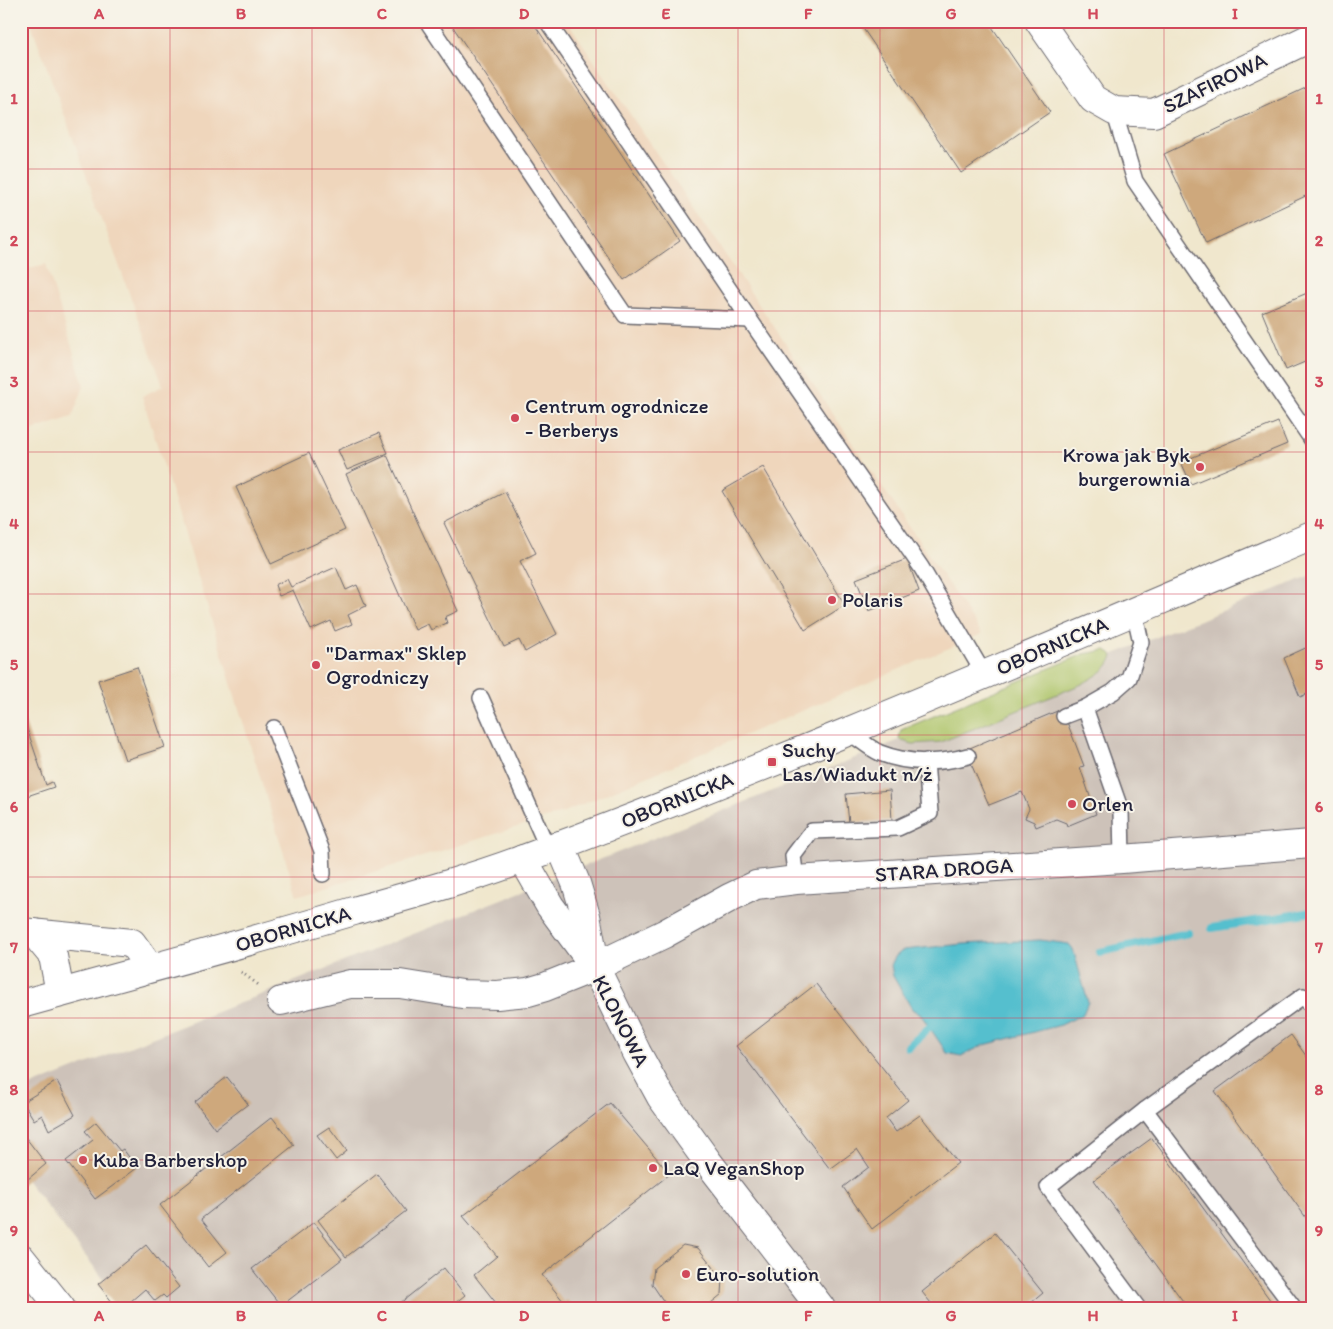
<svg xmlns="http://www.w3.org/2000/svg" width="1333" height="1329" font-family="Itim,sans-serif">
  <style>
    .built { fill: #efd6bc }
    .industrial { fill: #cdc2b9 }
    .green { fill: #aec56a; stroke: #687452 }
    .water { fill: #54bfce; stroke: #3b7084 }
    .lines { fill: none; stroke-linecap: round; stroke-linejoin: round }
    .stream { stroke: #54bfce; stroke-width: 8 }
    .building { fill: #cea87c }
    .service-casing { stroke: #6a676e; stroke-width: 18 }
    .minor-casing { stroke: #6a676e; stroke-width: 30 }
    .secondary-casing { stroke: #6a676e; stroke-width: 30 }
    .path { stroke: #6a676e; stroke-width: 3; stroke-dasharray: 1 4; stroke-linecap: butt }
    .service { stroke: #fff; stroke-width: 15 }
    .minor { stroke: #fff; stroke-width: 28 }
    .secondary { stroke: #fff; stroke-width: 28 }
    .grid { fill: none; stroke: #d1495b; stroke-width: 1; stroke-opacity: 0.55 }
    .poi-dot { fill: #d1495b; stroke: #f7f3e8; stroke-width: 2 }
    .labels { text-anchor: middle; stroke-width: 4; stroke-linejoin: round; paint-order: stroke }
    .street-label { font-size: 21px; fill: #22223b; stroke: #f7f3e8 }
    .poi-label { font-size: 21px; fill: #22223b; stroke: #f7f3e8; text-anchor: start }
    .neatline { fill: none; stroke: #d1495b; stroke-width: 2 }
    .grid-label { font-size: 16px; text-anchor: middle; font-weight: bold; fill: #d1495b }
  </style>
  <rect width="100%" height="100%" fill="#f7f3e8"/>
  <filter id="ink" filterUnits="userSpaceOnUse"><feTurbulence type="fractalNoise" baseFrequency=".02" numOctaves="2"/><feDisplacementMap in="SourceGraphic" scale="10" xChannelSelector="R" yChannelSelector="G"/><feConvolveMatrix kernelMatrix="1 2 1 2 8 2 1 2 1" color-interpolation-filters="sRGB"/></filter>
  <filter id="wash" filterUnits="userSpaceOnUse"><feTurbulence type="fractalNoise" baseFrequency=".0096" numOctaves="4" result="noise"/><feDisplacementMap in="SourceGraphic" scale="20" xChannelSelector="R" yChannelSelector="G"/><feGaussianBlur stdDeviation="1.12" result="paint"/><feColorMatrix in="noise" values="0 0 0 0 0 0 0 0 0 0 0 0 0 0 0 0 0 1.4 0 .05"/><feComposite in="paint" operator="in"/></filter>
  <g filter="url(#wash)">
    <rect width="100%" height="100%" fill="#f0e7cd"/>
    <g class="built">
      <path d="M30,21H567L982,634L562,813L297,896L142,396L163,386Z"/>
      <path d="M46,264L84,386L72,417L21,434V270Z"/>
    </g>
    <path class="industrial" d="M1312,575V1308H126L21,1173V1090L735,806Z"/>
    <path class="green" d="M1106,650L1111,653L1113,656C1109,670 1094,677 1082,684L941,742L913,744L902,741L899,738L901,730L910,726L1084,654Z"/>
    <path class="water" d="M1040,940L1069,944L1073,949L1088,1002L1083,1014L1061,1025L984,1045L961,1056L947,1053L921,1015L912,1009L893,976L891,965L895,957L903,950L964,944Z"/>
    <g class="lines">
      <g class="stream">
        <path d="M1212,928L1312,912"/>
        <path d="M1100,952L1188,933"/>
        <path d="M908,1047L932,1025L938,1022"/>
      </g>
    </g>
    <g id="blocks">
      <g class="building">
        <path d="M449,21H532L680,241L624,280Z"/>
        <path d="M858,21H988L1050,112L961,173Z"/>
        <path d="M1312,85V193L1206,243L1164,154Z"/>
        <path d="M1312,291V359L1286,370L1262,312Z"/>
        <path d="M1278,422L1287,444L1191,484L1181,462Z"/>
        <path d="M379,433L388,453L347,470L338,450Z"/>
        <path d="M309,453L345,530L271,564L236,487Z"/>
        <path d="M387,455L458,611L445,617L447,623L431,630L428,624L415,630L346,474Z"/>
        <path d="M763,467L845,605L805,630L722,491Z"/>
        <path d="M505,492L536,553L520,561L557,634L525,652L519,640L504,647L444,523Z"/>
        <path d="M907,559L919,591L869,611L856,579Z"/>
        <path d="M336,567L346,590L357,585L366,606L348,615L352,624L335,631L331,621L311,630L293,590L279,596L275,585L287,579L291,587Z"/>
        <path d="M1312,645V692L1300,697L1284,658Z"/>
        <path d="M137,667L165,747L125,760L98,680Z"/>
        <path d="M1062,709L1084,766L1080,767L1096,814L1067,826L1066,823L1056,819L1036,827L1034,822L1025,818L1029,809L1022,792L989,805L965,750Z"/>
        <path d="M21,711L46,785L52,782L54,787L21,798Z"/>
        <path d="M890,790L892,820L849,823L846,794Z"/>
        <path d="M816,984L908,1100L886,1118L896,1132L920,1115L958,1163L872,1229L843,1187L869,1167L857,1149L830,1169L736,1046Z"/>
        <path d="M1291,1035L1312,1064V1226L1215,1091Z"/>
        <path d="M227,1077L248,1104L215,1129L195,1102Z"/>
        <path d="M57,1081L75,1115L49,1130L42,1115L34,1120L23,1102Z"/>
        <path d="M610,1103L670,1174L542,1275L564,1302L567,1300L574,1308H500L474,1275L497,1256L463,1216Z"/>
        <path d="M272,1117L294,1145L201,1219L227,1252L208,1267L160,1205Z"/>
        <path d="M96,1122L120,1151L123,1149L137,1168L95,1199L66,1161L93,1140L85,1131Z"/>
        <path d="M329,1127L347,1151L336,1160L317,1135Z"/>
        <path d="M26,1138L46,1164L21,1185V1139L22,1141Z"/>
        <path d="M1152,1138L1276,1308H1188L1094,1180Z"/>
        <path d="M377,1174L406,1211L346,1257L318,1220Z"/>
        <path d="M314,1222L342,1259L281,1306L252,1269Z"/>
        <path d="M995,1233L1043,1293L1025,1308H935L922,1292Z"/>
        <path d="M146,1245L179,1287L166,1298L163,1295L155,1301L145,1289L123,1308H117L98,1284Z"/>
        <path d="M683,1245L698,1248L723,1279L722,1294L705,1308H668L652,1284L654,1268Z"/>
        <path d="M444,1268L465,1295L449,1308H394Z"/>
      </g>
    </g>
  </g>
  <g filter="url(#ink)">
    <use href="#blocks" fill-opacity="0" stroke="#6a676e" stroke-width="1"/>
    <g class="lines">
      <defs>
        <g id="service">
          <path d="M427,21L625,315L750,320"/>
          <path d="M547,21L750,320L921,567L984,674"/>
          <path d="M1114,111L1135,181L1312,440"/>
          <path d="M481,698L548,849"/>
          <path d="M1085,708L1121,811L1122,859"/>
          <path d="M1064,716L1085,708L1113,692L1129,678L1141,642L1134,611"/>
          <path d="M274,728L322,851L323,874"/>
          <path d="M847,731C858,738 869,748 880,753C908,764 940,764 968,756"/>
          <path d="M796,880L793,856L812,831L898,828L930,813L926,761"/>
          <path d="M1145,1110L1303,996L1312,1006"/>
          <path d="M1138,1308L1048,1187L1145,1110L1294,1308"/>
        </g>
        <g id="minor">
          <path d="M1039,21L1093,99L1114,111L1154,113L1312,37"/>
          <path d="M560,845L576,883L586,916L595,963"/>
          <path d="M523,859L550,906L595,967L637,1053L661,1097L708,1162L821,1308"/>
          <path d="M21,932L132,943L150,968"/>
          <path d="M34,933L53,956L60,993"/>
          <path d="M281,1001L350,984H400L462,994L497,995L528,992L545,987L595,967L664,934L731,897L756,885L796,880L1122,859L1312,844"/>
          <path d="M21,1258L61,1308"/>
        </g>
        <path id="secondary" d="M21,1004C132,973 244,944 354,911C411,895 470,879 526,858C791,760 1051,646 1312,536"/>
      </defs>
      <use href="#service" class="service-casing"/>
      <use href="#minor" class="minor-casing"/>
      <use href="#secondary" class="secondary-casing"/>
      <path class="path" d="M241,972L260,986"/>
      <use href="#service" class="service"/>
      <use href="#minor" class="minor"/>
      <use href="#secondary" class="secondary"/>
    </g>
  </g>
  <path class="grid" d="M170,21V1308M312,21V1308M454,21V1308M596,21V1308M738,21V1308M880,21V1308M1022,21V1308M1164,21V1308M21,169H1312M21,311H1312M21,452H1312M21,594H1312M21,735H1312M21,877H1312M21,1018H1312M21,1160H1312"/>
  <g class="poi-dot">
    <circle cx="515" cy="418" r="5"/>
    <circle cx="1200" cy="467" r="5"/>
    <circle cx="832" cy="600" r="5"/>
    <circle cx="316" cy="665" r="5"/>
    <rect x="767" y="757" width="10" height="10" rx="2.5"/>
    <circle cx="1072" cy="804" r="5"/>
    <circle cx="83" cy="1160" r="5"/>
    <circle cx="653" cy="1168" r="5"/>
    <circle cx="686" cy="1274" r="5"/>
  </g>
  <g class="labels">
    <g class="street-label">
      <text transform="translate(1215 83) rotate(-26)" y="7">SZAFIROWA</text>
      <text transform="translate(1052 646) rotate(-23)" y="7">OBORNICKA</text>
      <text transform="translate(677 800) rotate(-22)" y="7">OBORNICKA</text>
      <text transform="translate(944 870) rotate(-4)" y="7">STARA DROGA</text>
      <text transform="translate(293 929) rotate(-16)" y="7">OBORNICKA</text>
      <text transform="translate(621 1021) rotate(63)" y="7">KLONOWA</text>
    </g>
    <g class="poi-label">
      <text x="525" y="413">Centrum ogrodnicze<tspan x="525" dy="24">- Berberys</tspan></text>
      <text x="1190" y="462" text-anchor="end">Krowa jak Byk<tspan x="1190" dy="24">burgerownia</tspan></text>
      <text x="842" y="607">Polaris</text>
      <text x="326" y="660">"Darmax" Sklep<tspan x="326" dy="24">Ogrodniczy</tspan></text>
      <text x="782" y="757">Suchy<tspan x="782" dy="24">Las/Wiadukt n/ż</tspan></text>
      <text x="1082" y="811">Orlen</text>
      <text x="93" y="1167">Kuba Barbershop</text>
      <text x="663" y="1175">LaQ VeganShop</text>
      <text x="696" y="1281">Euro-solution</text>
    </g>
  </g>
  <rect width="1333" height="1329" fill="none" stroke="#f7f3e8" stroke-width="55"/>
  <rect x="28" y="28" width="1278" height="1274" class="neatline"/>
  <g class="grid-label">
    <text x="99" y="19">A</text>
    <text x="241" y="19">B</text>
    <text x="382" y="19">C</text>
    <text x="524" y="19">D</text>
    <text x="666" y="19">E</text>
    <text x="808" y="19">F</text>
    <text x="951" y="19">G</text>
    <text x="1093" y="19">H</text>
    <text x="1235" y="19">I</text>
    <text x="14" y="104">1</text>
    <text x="1319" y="104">1</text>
    <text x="14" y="246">2</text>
    <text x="1319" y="246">2</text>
    <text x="14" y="387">3</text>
    <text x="1319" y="387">3</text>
    <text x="14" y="529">4</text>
    <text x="1319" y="529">4</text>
    <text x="14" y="670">5</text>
    <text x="1319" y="670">5</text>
    <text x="14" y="812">6</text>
    <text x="1319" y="812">6</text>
    <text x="14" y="953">7</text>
    <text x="1319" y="953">7</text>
    <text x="14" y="1095">8</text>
    <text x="1319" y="1095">8</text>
    <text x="14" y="1236">9</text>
    <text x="1319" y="1236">9</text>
    <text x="99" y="1321">A</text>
    <text x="241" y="1321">B</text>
    <text x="382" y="1321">C</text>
    <text x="524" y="1321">D</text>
    <text x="666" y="1321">E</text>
    <text x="808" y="1321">F</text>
    <text x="951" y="1321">G</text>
    <text x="1093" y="1321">H</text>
    <text x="1235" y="1321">I</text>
  </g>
</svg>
